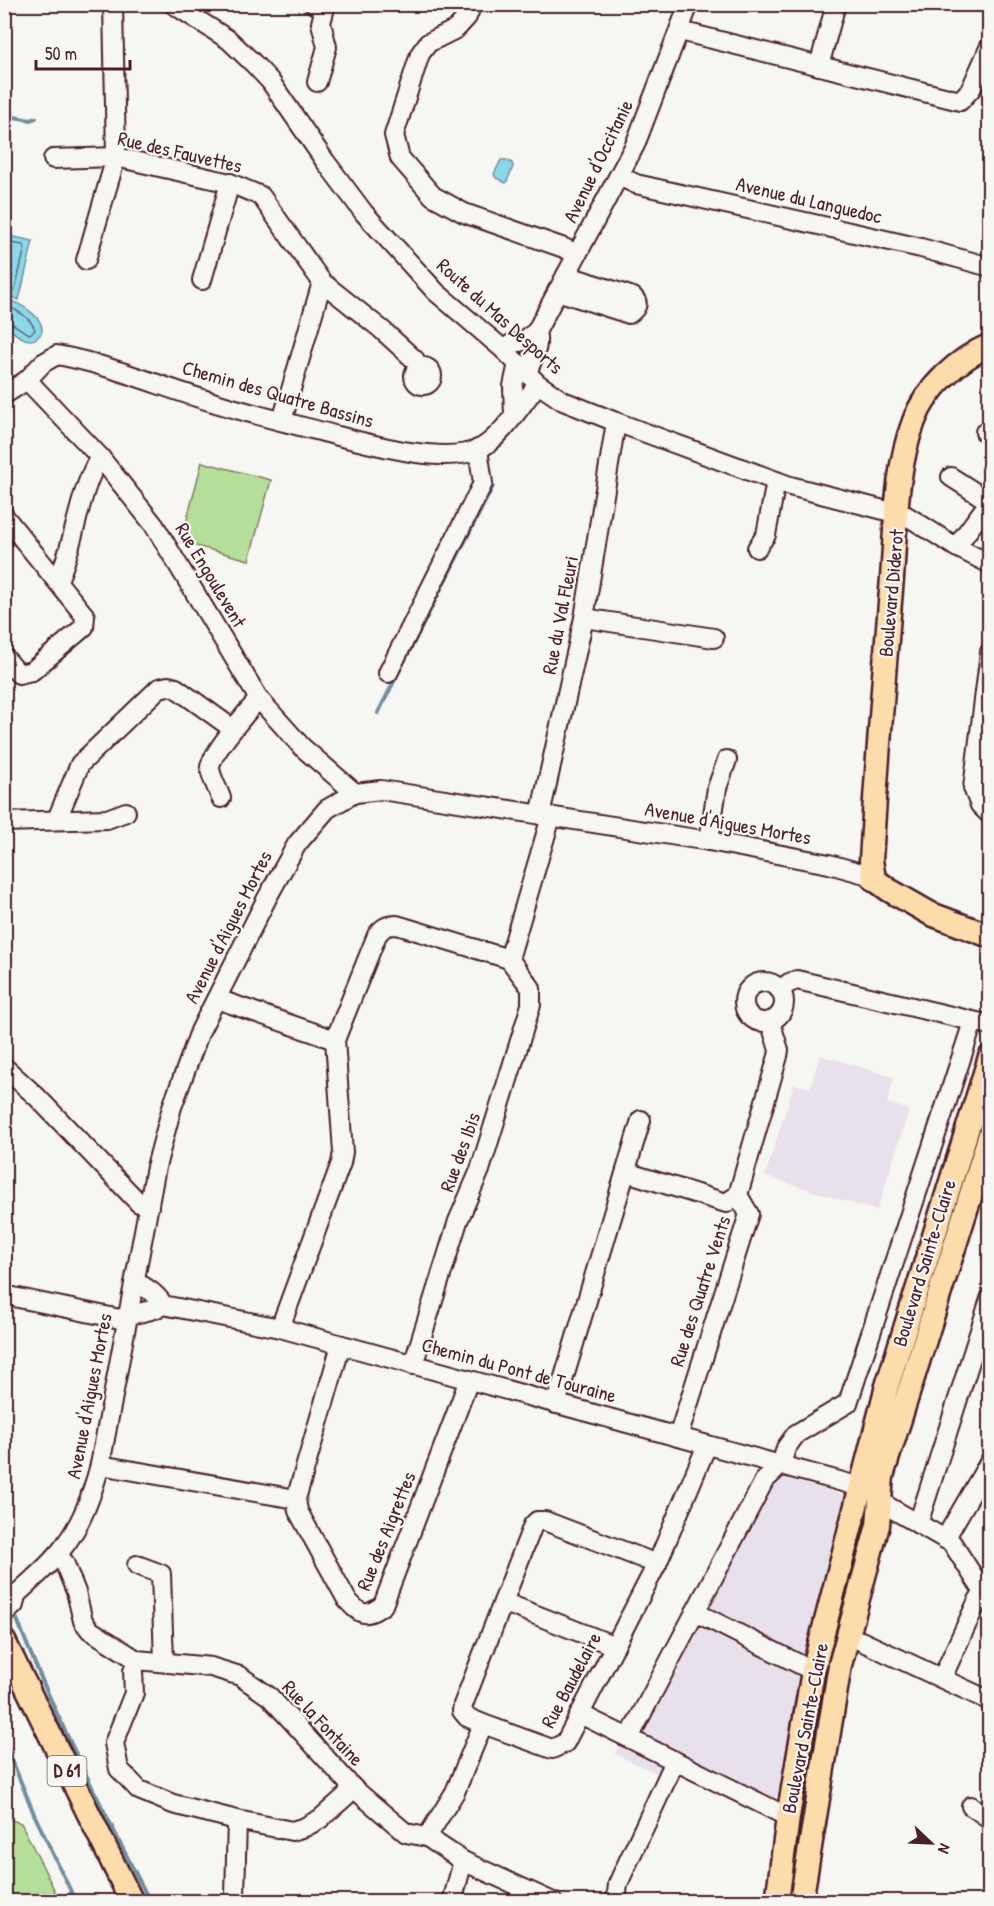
<svg xmlns="http://www.w3.org/2000/svg" width="994" height="1906" font-family="'Patrick Hand',sans-serif">
  <style>
    .built { fill: #e8e0ea }
    .green { fill: #b5de9a; stroke: #807e62; stroke-width: 1.5 }
    .water { fill: #8bd8ea; stroke: #718e9e; stroke-width: 1.5 }
    .lines { fill: none; stroke-linecap: round; stroke-linejoin: round }
    .shore { stroke: #646977; stroke-width: 1.5 }
    .stream { stroke: #718e9e; stroke-width: 4 }
    .minor-casing { stroke: #4a1f2b; stroke-width: 22 }
    .major-casing { stroke: #4a1f2b; stroke-width: 27 }
    .minor { stroke: #f6f6f2; stroke-width: 18 }
    .major { stroke: #fddcac; stroke-width: 22 }
    .labels { text-anchor: middle; stroke-width: 4.5; stroke-linejoin: round; paint-order: stroke }
    .shield { fill: #f6f6f2; stroke: #7e6067; stroke-width: 1.5 }
    .shield-label { font-size: 18px; font-weight: bold; fill: #4a1f2b }
    .street-label { font-size: 20px; fill: #4a1f2b; stroke: #f6f6f2 }
  </style>
  <rect width="100%" height="100%" fill="#f6f6f2"/>
  <filter id="ink" filterUnits="userSpaceOnUse"><feTurbulence type="fractalNoise" baseFrequency=".0167" numOctaves="2"/><feDisplacementMap in="SourceGraphic" scale="12" xChannelSelector="R" yChannelSelector="G"/><feConvolveMatrix kernelMatrix="1 2 1 2 8 2 1 2 1" color-interpolation-filters="sRGB"/></filter>
  <g filter="url(#ink)">
    <g class="built">
      <path d="M820,1055L894,1077L887,1103L909,1110L877,1211L765,1176L794,1084L810,1088Z"/>
      <path d="M757,1470L847,1496L806,1653L783,1793L772,1799L671,1751L658,1774L615,1754Z"/>
    </g>
    <g class="green">
      <path d="M202,462L271,480L249,560L181,542Z"/>
      <path d="M5,1818L21,1823L60,1901H5Z"/>
    </g>
    <g class="water">
      <path d="M501,160H507L512,163L513,167L506,183L496,178L494,174Z"/>
      <path d="M5,235L33,241L19,300L5,294Z"/>
      <path d="M5,298C17,303 39,312 42,328C43,331 41,334 38,337C28,346 13,332 5,326Z"/>
    </g>
    <g class="lines">
      <g class="shore">
        <path d="M4,242L23,245L25,248L15,289L12,291L4,289"/>
        <path d="M4,305C17,310 31,317 35,330L30,334C21,331 14,322 4,321"/>
      </g>
      <g class="stream">
        <path d="M4,115L30,120L36,118"/>
        <path d="M378,713L493,486"/>
        <path d="M17,1619C54,1716 103,1809 150,1902"/>
        <path d="M4,1741L34,1814L76,1902"/>
      </g>
      <defs>
        <g id="minor">
          <path d="M173,4L229,40L254,64L270,81L325,161L364,213L436,292L504,350L538,384L563,401L616,422L790,486L907,516L956,547L990,564"/>
          <path d="M314,4L325,8L321,23L327,47L317,82"/>
          <path d="M472,4L467,17L456,29L428,43L420,54L394,135L400,158L433,196L464,213L564,248L577,254"/>
          <path d="M680,31L960,101L971,89L990,46"/>
          <path d="M819,66L836,4"/>
          <path d="M53,159L116,157L230,183L261,196L322,282L282,421"/>
          <path d="M619,176L636,184L921,248L990,267"/>
          <path d="M86,260L116,157L113,4"/>
          <path d="M202,280L230,183"/>
          <path d="M322,282L381,329L415,360L419,368"/>
          <path d="M557,291L629,314C636,309 640,303 633,297L566,275"/>
          <path d="M504,350L511,344L523,341L536,332L635,145L689,4"/>
          <circle cx="423" cy="376" r="9"/>
          <path d="M527,372C533,360 540,346 536,332"/>
          <path d="M27,380L100,457L154,525L259,699L302,747L355,793"/>
          <path d="M4,395L27,380L43,363L57,355C112,365 166,389 219,404C258,416 298,425 338,436C375,445 441,464 477,450C500,440 522,404 538,384"/>
          <path d="M514,415L513,386L518,363"/>
          <path d="M985,432L990,435"/>
          <path d="M951,477L990,502"/>
          <path d="M4,516L85,616L84,627L32,671L19,674L4,657"/>
          <path d="M956,547L990,501"/>
          <path d="M757,548L766,535L776,481"/>
          <path d="M58,580C76,541 78,492 100,457"/>
          <path d="M584,618L714,638"/>
          <path d="M990,652L973,788L980,805L990,815"/>
          <path d="M388,673L483,483L478,449"/>
          <path d="M221,798C218,789 210,776 210,767C211,754 249,709 259,699"/>
          <path d="M540,815L584,618L616,422"/>
          <path d="M57,819L80,764L159,688L168,686L176,688L233,729"/>
          <path d="M4,822L107,819L126,812"/>
          <path d="M709,841L717,788L727,760"/>
          <circle cx="764" cy="1002" r="20"/>
          <path d="M780,990L789,983L797,980L990,1025"/>
          <path d="M217,999L335,1040L377,935C383,927 387,925 397,925L509,959L551,817"/>
          <path d="M4,1067L37,1097L139,1203L149,1206"/>
          <path d="M626,1172L726,1203L738,1195"/>
          <path d="M135,1282C146,1287 157,1294 163,1305"/>
          <path d="M4,1295L120,1319C135,1311 151,1313 163,1305L280,1328L861,1487"/>
          <path d="M280,1328L341,1163L343,1152L335,1040"/>
          <path d="M341,1345L296,1499L298,1511L347,1600C361,1615 365,1618 383,1605L469,1380"/>
          <path d="M413,1365L458,1221L480,1170L531,1005V988L509,959"/>
          <path d="M556,1404L641,1120"/>
          <path d="M678,1437L749,1214L738,1195L778,1056L779,1050L770,1021"/>
          <path d="M100,1465L296,1499"/>
          <path d="M881,1501L889,1507L952,1543L990,1602"/>
          <path d="M918,1524L990,1299"/>
          <path d="M945,1539L990,1461"/>
          <path d="M57,1555L64,1562L76,1592L83,1621L90,1630L137,1660L211,1667L240,1676L270,1697L352,1787L406,1833L427,1837L463,1861L553,1902"/>
          <path d="M137,1565L161,1574L164,1662"/>
          <path d="M503,1602L615,1646"/>
          <path d="M695,1612L813,1671"/>
          <path d="M4,1614L14,1605L16,1595C32,1579 52,1564 65,1545C83,1521 92,1494 100,1465L156,1167L172,1107L200,1031L267,898L297,844L327,809L355,793L381,790L709,841L829,864L872,876"/>
          <path d="M848,1637L861,1641L990,1701"/>
          <path d="M137,1660L133,1671L134,1693L114,1743L119,1769L139,1790L173,1804L237,1820L292,1831L305,1827L320,1819L346,1796L352,1787"/>
          <path d="M942,1678L978,1600L985,1595"/>
          <path d="M580,1714L788,1817"/>
          <path d="M483,1724L467,1717L462,1711L463,1705L533,1525L537,1521H545L657,1564"/>
          <path d="M629,1738L764,1481L781,1465L786,1448L796,1434L848,1403L973,1022"/>
          <path d="M971,1806L990,1819"/>
          <path d="M237,1820L235,1895L239,1902"/>
          <path d="M427,1837L455,1792L483,1724L552,1749L565,1743L657,1564L707,1445"/>
          <path d="M452,1902L463,1861"/>
          <path d="M616,1902L618,1884L622,1875L675,1761"/>
        </g>
        <g id="major">
          <path d="M990,345C958,359 926,388 914,421C895,470 896,526 892,578C884,672 877,766 871,860L874,879L889,890L931,914L990,936"/>
          <path d="M4,1641L132,1902"/>
          <path d="M777,1902L788,1817L813,1671L887,1386L990,1057"/>
          <path d="M801,1902L840,1665L878,1525L882,1476L990,1134"/>
        </g>
      </defs>
      <use href="#minor" class="minor-casing"/>
      <use href="#major" class="major-casing"/>
      <use href="#minor" class="minor"/>
      <use href="#major" class="major"/>
    </g>
  </g>
  <g class="labels">
    <rect class="shield" x="47.5" y="1756" width="39" height="30" rx="4.5"/>
    <g class="shield-label">
      <text x="67" y="1777">D 61</text>
    </g>
    <g class="street-label">
      <text transform="translate(180 152) rotate(13)" y="7">Rue des Fauvettes</text>
      <text transform="translate(598 161) rotate(-64)" y="7">Avenue d'Occitanie</text>
      <text transform="translate(809 200) rotate(13)" y="7">Avenue du Languedoc</text>
      <text transform="translate(500 316) rotate(42)" y="7">Route du Mas Desports</text>
      <text transform="translate(278 394) rotate(16)" y="7">Chemin des Quatre Bassins</text>
      <text transform="translate(211 575) rotate(59)" y="7">Rue Engoulevent</text>
      <text transform="translate(891 593) rotate(-85)" y="7">Boulevard Diderot</text>
      <text transform="translate(560 615) rotate(-79)" y="7">Rue du Val Fleuri</text>
      <text transform="translate(728 823) rotate(10)" y="7">Avenue d'Aigues Mortes</text>
      <text transform="translate(228 927) rotate(-63)" y="7">Avenue d'Aigues Mortes</text>
      <text transform="translate(460 1152) rotate(-70)" y="7">Rue des Ibis</text>
      <text transform="translate(924 1263) rotate(-73)" y="7">Boulevard Sainte-Claire</text>
      <text transform="translate(700 1291) rotate(-72)" y="7">Rue des Quatre Vents</text>
      <text transform="translate(519 1370) rotate(15)" y="7">Chemin du Pont de Touraine</text>
      <text transform="translate(89 1396) rotate(-79)" y="7">Avenue d'Aigues Mortes</text>
      <text transform="translate(386 1531) rotate(-68)" y="7">Rue des Aigrettes</text>
      <text transform="translate(571 1680) rotate(-62)" y="7">Rue Baudelaire</text>
      <text transform="translate(323 1723) rotate(47)" y="7">Rue la Fontaine</text>
      <text transform="translate(805 1728) rotate(-79)" y="7">Boulevard Sainte-Claire</text>
    </g>
  </g>
  <rect width="994" height="1906" fill="none" stroke="#f6f6f2" stroke-width="24"/>
  <rect x="12" y="12" width="970" height="1882" fill="none" stroke="#4a1f2b" stroke-width="2" filter="url(#ink)"/>
  <g transform="translate(931 1843) rotate(113)" stroke="#f6f6f2" stroke-width="4.5" paint-order="stroke">
  <path d="M0-4.5L10 22L0 15L-10 22Z" fill="#4a1f2b"/>
  <text y="-9" font-size="16" font-weight="bold" text-anchor="middle" fill="#4a1f2b">N</text>
  </g>
  <path d="M36 60v9h94v-9" fill="none" stroke="#4a1f2b" stroke-width="3"/>
  <text x="45" y="60" font-size="18" fill="#4a1f2b" stroke="#f6f6f2" stroke-width="4.5" paint-order="stroke">50 m</text>
</svg>
